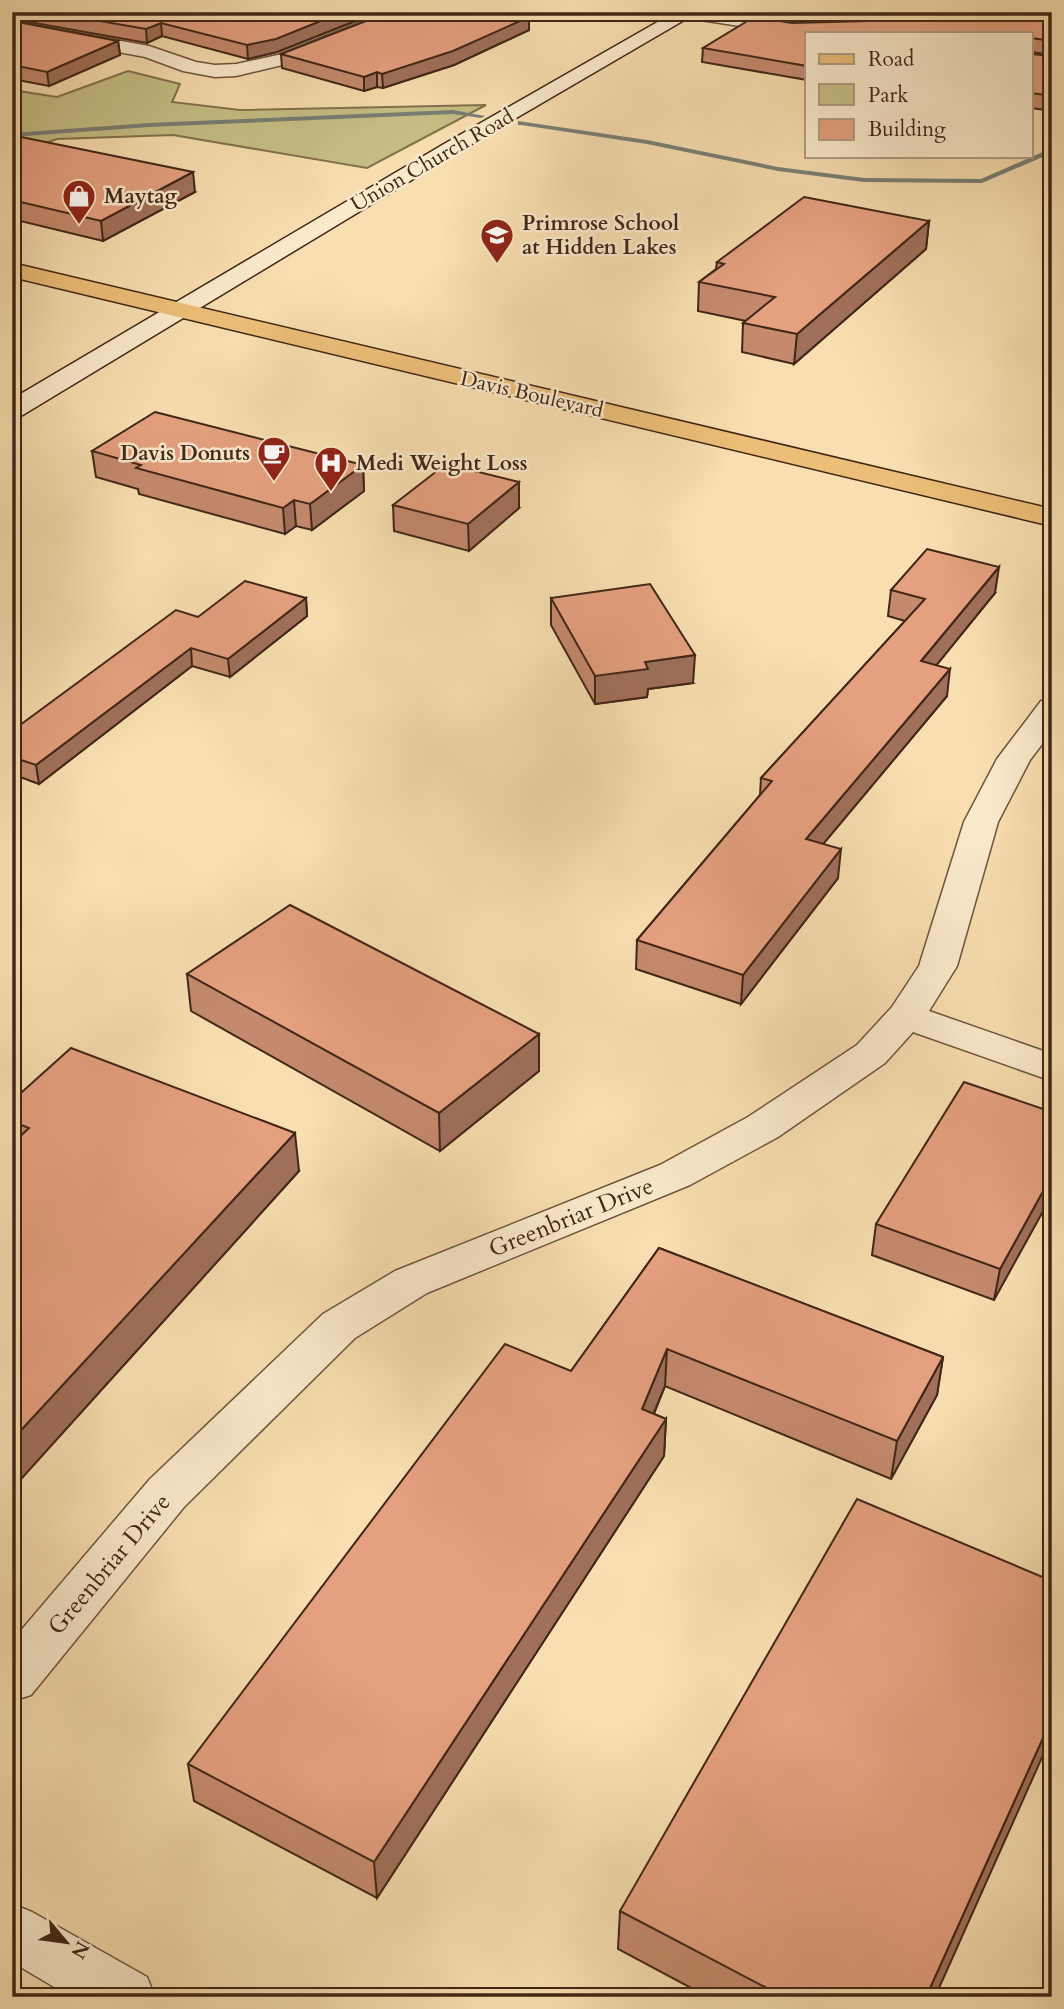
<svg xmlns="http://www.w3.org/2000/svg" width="1064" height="2009" font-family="Cardo,serif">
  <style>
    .green { fill: #c5bf86; stroke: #82724e; stroke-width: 2 }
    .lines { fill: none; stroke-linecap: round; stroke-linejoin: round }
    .stream { fill: #797f75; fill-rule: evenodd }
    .street-casing { stroke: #6e543d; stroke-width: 3 }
    .secondary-casing { stroke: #402617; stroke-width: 3 }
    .primary-casing { stroke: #402617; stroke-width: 3 }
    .street { fill: #faeacc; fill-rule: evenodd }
    .secondary { fill: #faeacc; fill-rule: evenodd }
    .primary { fill: #ecbf78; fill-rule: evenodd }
    .wall { fill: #c58a6e; stroke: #402617; stroke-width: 2 }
    .shaded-wall { fill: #a0705a; stroke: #402617; stroke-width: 2 }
    .building { fill: #e5a080; stroke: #402617; stroke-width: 2 }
    .labels { text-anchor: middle; stroke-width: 5; stroke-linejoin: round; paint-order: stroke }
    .far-street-label { font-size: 21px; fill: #402617; stroke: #faeacc }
    .far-poi-label { font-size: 21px; font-weight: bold; fill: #402617; stroke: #faeacc; text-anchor: start }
    .street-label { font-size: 24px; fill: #402617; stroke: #faeacc }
  </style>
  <rect width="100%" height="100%" fill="#f8deb0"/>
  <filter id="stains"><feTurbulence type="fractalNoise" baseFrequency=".00286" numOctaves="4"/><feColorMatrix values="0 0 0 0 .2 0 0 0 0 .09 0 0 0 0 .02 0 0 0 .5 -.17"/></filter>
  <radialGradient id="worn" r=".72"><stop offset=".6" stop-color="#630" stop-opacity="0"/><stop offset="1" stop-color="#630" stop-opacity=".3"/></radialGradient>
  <path class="green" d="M128,71L180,84L172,102L240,110L486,105L367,168L173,135L57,139L12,155V90L57,97Z"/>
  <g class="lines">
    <g class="stream">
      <path d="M453,110L485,116L481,118L453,114L149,127L12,137V133L149,123Z"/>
      <path d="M518,121L647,140L778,167L864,178L981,179L1052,148V153L982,183L864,182L778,171L647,144L521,125H518Z"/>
    </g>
    <defs>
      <g id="street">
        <path d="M386,12H411L408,16L291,63L236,76L215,77L183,71L145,57L12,32V21L149,46L196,62L215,65L236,64L278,55Z"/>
        <path d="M672,12H720L791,22L827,23L857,27L866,33L791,34L681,17Z"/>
        <path d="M1052,698V731L1030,760L998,822L957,966L929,1011L1052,1054V1081L913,1032L885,1063L778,1137L690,1185L427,1293L355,1338L184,1507L31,1695L12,1701V1641L150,1479L323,1314L395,1271L660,1165L748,1117L857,1045L892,1007L919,966L964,822L997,759L1041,701Z"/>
        <path d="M12,1904L32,1912L147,1977L155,1997H71L12,1962Z"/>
      </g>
      <path id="secondary" d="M675,12H698L458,152L21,416L12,418V399L444,144Z"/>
      <path id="primary" d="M12,263L1052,509V526L12,277Z"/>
    </defs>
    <use href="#street" class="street-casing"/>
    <use href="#secondary" class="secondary-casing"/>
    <use href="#primary" class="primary-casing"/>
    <use href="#street" class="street"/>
    <use href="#secondary" class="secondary"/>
    <use href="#primary" class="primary"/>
  </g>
  <g class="wall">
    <path d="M12,12H378L277,52L248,59L162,36L147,43L12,19Z"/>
    <path d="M776,12H1052V55L1031,52V54L1052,56V111L1031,108V33H807V80L702,62L703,48L792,23L829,22L776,17Z"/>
    <path d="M529,17V30L454,65L383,88L377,87L364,91L282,68L281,54Z"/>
    <path d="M12,21L118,41L120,55L49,86L12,79Z"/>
    <path d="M12,141L195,192L103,241L12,219Z"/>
    <path d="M929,221L926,249L794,364L742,352L743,323L746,321L698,311L699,282L716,269L717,262Z"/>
    <path d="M92,451L363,465L364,491L312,530L296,526L285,534L139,494L138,489L96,477Z"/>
    <path d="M393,505L519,508L469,551L394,531Z"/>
    <path d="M891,590L995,593L936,665L947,696L823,844L838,878L741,1004L636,969L637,940L760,795L761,778L905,621L888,616Z"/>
    <path d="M306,598L307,616L230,677L192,666L39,784L12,774V731L198,617Z"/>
    <path d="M551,598L693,683L648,689L647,697L595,704L551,625Z"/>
    <path d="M187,974L539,1034V1071L440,1151L191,1011Z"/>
    <path d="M12,1101L299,1171L12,1489Z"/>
    <path d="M1052,1112L994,1300L872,1255L876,1224Z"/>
    <path d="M659,1248L943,1357L937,1395L891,1479L665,1386L654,1414L666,1419L664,1456L377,1898L194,1801L188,1764L571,1371Z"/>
    <path d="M620,1911L935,1997H708L618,1949Z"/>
  </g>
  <g class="shaded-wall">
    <path d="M343,12H378L277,52L248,59L247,45Z"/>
    <path d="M529,17V30L454,65L383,88L382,74Z"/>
    <path d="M161,23L162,36L147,43L146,29Z"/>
    <path d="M118,41L120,55L49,86L47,72Z"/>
    <path d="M377,72V87L364,91V77Z"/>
    <path d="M193,172L195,192L103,241L101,221Z"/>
    <path d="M929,221L926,249L794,364L797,334Z"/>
    <path d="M363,465L364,491L312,530L310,504Z"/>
    <path d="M519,482V508L469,551L468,524Z"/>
    <path d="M294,500L296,526L285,534L283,508Z"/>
    <path d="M999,567L995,593L918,688L921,661Z"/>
    <path d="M306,598L307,616L230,677L228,659Z"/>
    <path d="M191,648L192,666L39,784L36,765Z"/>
    <path d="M695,655L693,683L648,689L647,697L595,704V676L645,662Z"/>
    <path d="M950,669L947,696L804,867L806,839Z"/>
    <path d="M841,849L838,878L741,1004L743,975Z"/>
    <path d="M539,1034V1071L440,1151L439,1113Z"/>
    <path d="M295,1133L299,1171L12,1489V1440Z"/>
    <path d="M1052,1175V1195L994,1300L1000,1269Z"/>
    <path d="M667,1349L665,1386L640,1446L642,1409Z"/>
    <path d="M943,1357L937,1395L891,1479L897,1441Z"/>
    <path d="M666,1419L664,1456L377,1898L374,1862Z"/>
    <path d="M1052,1718V1735L935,1997H926Z"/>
  </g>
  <g class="building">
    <path d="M48,12H343L276,39L247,45L161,23L146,29Z"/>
    <path d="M389,12H507L529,17L453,51L382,74L377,72L364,77L281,54Z"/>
    <path d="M861,12H1052V41L1031,38V54L1052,56V96L1031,93V33H807V66L703,48L754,17L792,23L869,21V17Z"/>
    <path d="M12,21L118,41L47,72L12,65Z"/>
    <path d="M21,137L193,172L101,221L12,200V141Z"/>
    <path d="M804,197L929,221L797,334L743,323L775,297L699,282L724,264L717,262Z"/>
    <path d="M155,412L363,465L310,504L294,500L283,508L136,468L141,465L92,451Z"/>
    <path d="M446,464L519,482L468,524L393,505Z"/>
    <path d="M927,549L999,567L921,661L950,669L806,839L841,849L743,975L637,940L772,781L761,778L925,599L891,590Z"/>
    <path d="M245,581L306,598L228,659L191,648L36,765L12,757V731L176,610L198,617Z"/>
    <path d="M650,584L695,655L645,662L648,669L595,676L551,598Z"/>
    <path d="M290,905L539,1034L439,1113L187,974Z"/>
    <path d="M71,1048L295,1133L12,1440V1144L29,1128L12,1121V1101Z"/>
    <path d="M964,1082L1052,1112V1175L1000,1269L876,1224Z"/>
    <path d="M659,1248L943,1357L897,1441L667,1349L642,1409L666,1419L374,1862L188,1764L505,1344L571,1371Z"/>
    <path d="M857,1499L1052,1581V1718L926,1997H784L620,1911Z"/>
  </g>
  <defs>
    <symbol id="shop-pin" viewBox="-11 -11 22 30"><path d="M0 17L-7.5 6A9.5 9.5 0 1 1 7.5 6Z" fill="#8f2418" stroke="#faeacc"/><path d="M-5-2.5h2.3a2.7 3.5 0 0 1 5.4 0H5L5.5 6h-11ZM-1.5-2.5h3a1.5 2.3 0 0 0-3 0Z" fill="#fff"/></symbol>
    <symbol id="school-pin" viewBox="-11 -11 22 30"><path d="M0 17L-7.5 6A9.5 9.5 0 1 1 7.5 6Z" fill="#8f2418" stroke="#faeacc"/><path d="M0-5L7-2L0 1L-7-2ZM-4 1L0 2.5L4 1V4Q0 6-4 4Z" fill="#fff"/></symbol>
    <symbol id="cafe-pin" viewBox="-11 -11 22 30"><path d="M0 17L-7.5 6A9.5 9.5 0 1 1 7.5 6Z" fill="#8f2418" stroke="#faeacc"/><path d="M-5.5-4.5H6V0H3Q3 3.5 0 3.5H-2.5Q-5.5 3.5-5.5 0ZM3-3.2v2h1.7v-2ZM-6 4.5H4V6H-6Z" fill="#fff"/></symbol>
    <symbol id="hospital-pin" viewBox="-11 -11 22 30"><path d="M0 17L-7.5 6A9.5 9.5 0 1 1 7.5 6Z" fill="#8f2418" stroke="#faeacc"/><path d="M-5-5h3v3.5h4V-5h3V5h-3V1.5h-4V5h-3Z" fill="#fff"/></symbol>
  </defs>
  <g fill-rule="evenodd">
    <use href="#shop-pin" x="60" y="177" width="38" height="52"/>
    <use href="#school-pin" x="478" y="216" width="38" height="52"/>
    <use href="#cafe-pin" x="255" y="434" width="38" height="52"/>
    <use href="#hospital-pin" x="312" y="444" width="38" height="52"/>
  </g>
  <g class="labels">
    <g class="far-street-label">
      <text transform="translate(432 160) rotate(-30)" y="7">Union Church Road</text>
      <text transform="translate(532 394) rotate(13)" y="7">Davis Boulevard</text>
    </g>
    <g class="far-poi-label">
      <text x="104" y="203">Maytag</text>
      <text x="522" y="230">Primrose School<tspan x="522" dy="24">at Hidden Lakes</tspan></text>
      <text x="250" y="460" text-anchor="end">Davis Donuts</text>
      <text x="356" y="470">Medi Weight Loss</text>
    </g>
    <g class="street-label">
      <text transform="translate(571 1217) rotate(-22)" y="8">Greenbriar Drive</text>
      <text transform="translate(109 1564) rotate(-50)" y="8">Greenbriar Drive</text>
    </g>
  </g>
  <rect width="1064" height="2009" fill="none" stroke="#f8deb0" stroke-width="42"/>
  <rect x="14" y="14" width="1036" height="1981" fill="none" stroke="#402617" stroke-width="3.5"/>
  <rect x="21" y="21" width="1022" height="1967" fill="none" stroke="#402617" stroke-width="2"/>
  <rect x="805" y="32" width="228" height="126" fill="#faeacc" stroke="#b09c84" stroke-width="2"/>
  <rect x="819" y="54" width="35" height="10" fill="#ecbf78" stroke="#b09c84" stroke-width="2"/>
  <text x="868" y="66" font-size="21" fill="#402617">Road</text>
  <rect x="819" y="84" width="35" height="21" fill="#c5bf86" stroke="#b09c84" stroke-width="2"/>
  <text x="868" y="102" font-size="21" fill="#402617">Park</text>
  <rect x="819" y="119" width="35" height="21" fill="#e5a080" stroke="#b09c84" stroke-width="2"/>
  <text x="868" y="136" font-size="21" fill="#402617">Building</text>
  <g transform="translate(66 1942) rotate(119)" stroke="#faeacc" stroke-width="5" paint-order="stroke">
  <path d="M0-5L12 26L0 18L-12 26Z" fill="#402617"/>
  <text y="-10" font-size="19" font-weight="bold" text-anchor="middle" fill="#402617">N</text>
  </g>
  <rect width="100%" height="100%" filter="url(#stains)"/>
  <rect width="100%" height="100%" fill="url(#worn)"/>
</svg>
